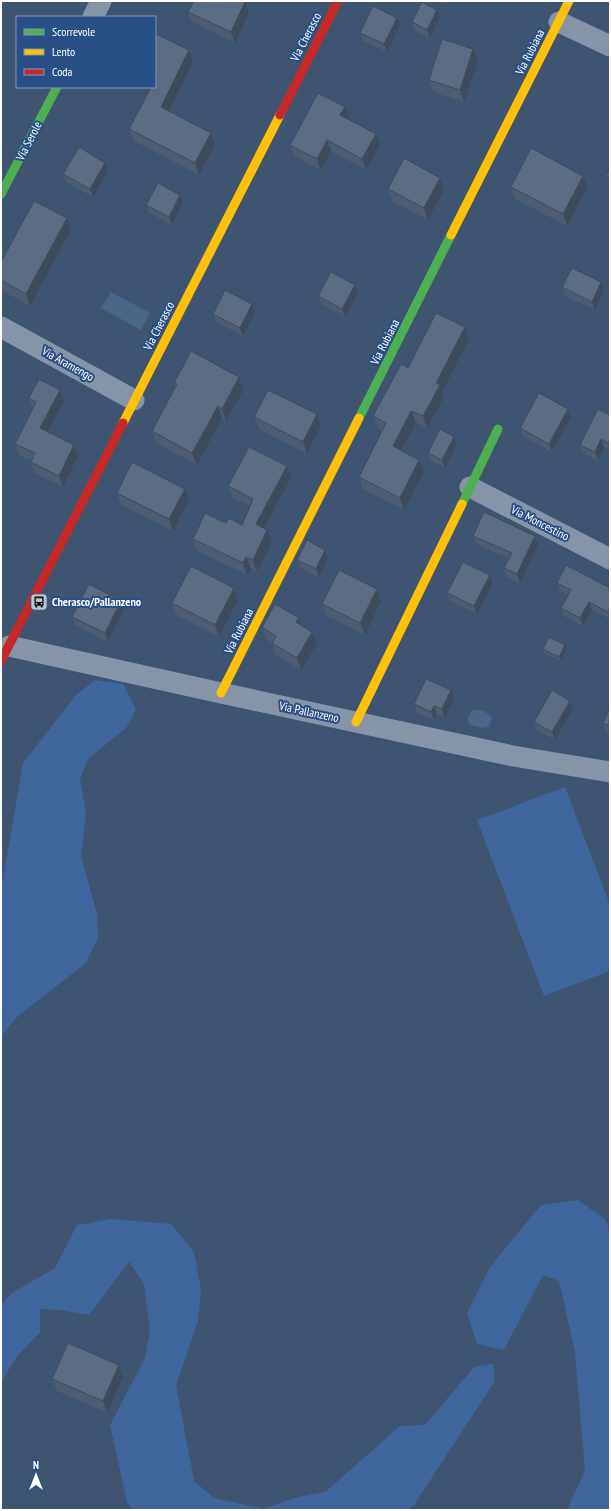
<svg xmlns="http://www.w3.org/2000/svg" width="611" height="1511" font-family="'PT Sans Narrow',sans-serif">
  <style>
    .green { fill: #3e669c }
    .water { fill: #4a658a }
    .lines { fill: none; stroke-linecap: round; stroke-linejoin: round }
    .street { stroke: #8594a7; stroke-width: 21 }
    .fast { stroke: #4caf50; stroke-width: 9 }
    .slow { stroke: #ffc107; stroke-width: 9 }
    .jam { stroke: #c62828; stroke-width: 9 }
    .wall { fill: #4d5c70 }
    .shaded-wall { fill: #3f4b5b }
    .building { fill: #5a6b82; stroke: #3f4b5b }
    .labels { text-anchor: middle; stroke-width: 4; stroke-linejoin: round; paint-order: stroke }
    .street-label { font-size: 12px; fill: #fff; stroke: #295086 }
    .poi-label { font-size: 12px; font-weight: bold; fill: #fff; stroke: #295086; text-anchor: start }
  </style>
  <rect width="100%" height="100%" fill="#3e5471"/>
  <g class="green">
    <path d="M95,680L123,684L136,709L127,727L88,759L80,779L86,813L81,856L97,914L98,938L86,963L17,1017L1,1036V891L23,763L76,695Z"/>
    <path d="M565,787L610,905V971L544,996L477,820Z"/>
    <path d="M578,1200L605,1219L610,1230V1510H567L585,1470L575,1352L559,1281L543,1275L504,1350L477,1344L467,1313L490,1267L541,1205Z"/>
    <path d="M111,1219L171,1224L194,1252L201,1290L198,1321L176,1385L194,1481L214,1498L263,1509L298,1497L325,1492L400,1426L425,1425L474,1367L493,1364L495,1381L414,1505L408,1510H132L127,1502L110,1425L145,1358L150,1331L144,1284L129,1262L89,1315L59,1310L40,1309V1332L18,1355L1,1382V1305L12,1293L55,1268L77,1225Z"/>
  </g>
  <g class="water">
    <path d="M111,292L150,313L141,330L101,308Z"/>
    <path d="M473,710C480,709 488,712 492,718L489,726L483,728L470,725C467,719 467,715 473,710Z"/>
  </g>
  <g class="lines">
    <g class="street">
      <path d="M93,17L101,1"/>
      <path d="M559,22L610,46"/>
      <path d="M1,327L134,400"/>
      <path d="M470,487L610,559"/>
      <path d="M9,646L221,693L513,756L610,772"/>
    </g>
    <g class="fast">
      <path d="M1,194L57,87"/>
      <path d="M359,418L451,235"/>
      <path d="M462,504L498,429"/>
    </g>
    <g class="slow">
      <path d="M451,235L569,1"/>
      <path d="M123,423L280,115"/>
      <path d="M221,693L359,418"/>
      <path d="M356,722L462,504"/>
    </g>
    <g class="jam">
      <path d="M280,115L338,1"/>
      <path d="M1,661L123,423"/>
    </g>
  </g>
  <g class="wall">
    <path d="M194,1H247L246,4L249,13L235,43L192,22L188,12Z"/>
    <path d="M436,1H445L443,4Z"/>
    <path d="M440,18L430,38L415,31L412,22Z"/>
    <path d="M400,26L387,52L363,41L360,33Z"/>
    <path d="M155,37L189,50L193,62L169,111L211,133L215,145L199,175L134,141L129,129L155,87Z"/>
    <path d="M478,61L464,102L433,92L429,80Z"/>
    <path d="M345,107L349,117L348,119L380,145L366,170L331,151L321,170L294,156L290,145Z"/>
    <path d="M610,168V184H609L606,176Z"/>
    <path d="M108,171L93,197L66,182L63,174Z"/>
    <path d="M511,187H587L567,226L515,199Z"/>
    <path d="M388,189L444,190L428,220L392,201Z"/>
    <path d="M180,195L183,203L172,225L149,213L146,205Z"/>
    <path d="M67,218L71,230L30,306L1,290V262Z"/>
    <path d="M601,282L604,290L595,310L565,296L562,287Z"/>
    <path d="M355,285L358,293L345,317L321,304L318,296Z"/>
    <path d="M252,304L255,312L243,336L216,322L213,314Z"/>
    <path d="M469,339L442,392L444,397L427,428L416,423L401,450L424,472L404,510L363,489L359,477L382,431L378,428L373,416L408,368Z"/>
    <path d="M239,377L244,389L226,421L222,418L197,465L156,443L152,431L176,387L174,383Z"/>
    <path d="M29,398L64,401L48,432L74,445L78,456L63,487L35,473L31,462V461L19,455L15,444L32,409Z"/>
    <path d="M610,415V450L604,447L598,461L583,453L580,445Z"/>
    <path d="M254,417L321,426L307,454L259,429Z"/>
    <path d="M571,417L552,452L523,436L520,428Z"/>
    <path d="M454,437L457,445L445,468L431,461L428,453Z"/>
    <path d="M291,478L264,529L267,530L272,542L257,572L251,569L247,575L197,551L193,539L226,523L242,525L250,506L233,498L228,486Z"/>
    <path d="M117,493L189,500L173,531L121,505Z"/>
    <path d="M473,536L538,545L520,583L507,577L504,568L509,559L476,544Z"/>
    <path d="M328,558L319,577L300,568L297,560Z"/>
    <path d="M493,583L477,614L450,601L447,593Z"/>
    <path d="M557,583L610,588V619L592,610L583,626L564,616L561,608L568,595L560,591Z"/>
    <path d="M234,588L238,600L219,637L176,615L172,603Z"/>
    <path d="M377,589L381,601L365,635L326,616L322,604Z"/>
    <path d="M124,609L108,642L75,625L72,617Z"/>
    <path d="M302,626L317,644L301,670L276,655L272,643L266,639L262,627Z"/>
    <path d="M543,649H567L561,661L544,653Z"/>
    <path d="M454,698L445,718L437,714L434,720L417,713L414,704Z"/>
    <path d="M610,708V733L606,731L603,723Z"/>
    <path d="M573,709L555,740L537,730L534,722Z"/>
    <path d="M119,1365L123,1377L107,1413L57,1391L52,1379Z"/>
  </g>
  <g class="shaded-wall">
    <path d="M240,1H247L246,4L249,13L235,43L231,32Z"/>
    <path d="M437,10L440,18L430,38L427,30Z"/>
    <path d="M397,18L400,26L387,52L384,44Z"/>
    <path d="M473,49L478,61L464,102L460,90Z"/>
    <path d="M189,50L193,62L165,119L161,107Z"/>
    <path d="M345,107L349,117L344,126L340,115Z"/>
    <path d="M211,133L215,145L199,175L195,163Z"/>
    <path d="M376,134L380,145L366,170L362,159Z"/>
    <path d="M327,140L331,151L321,170L317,159Z"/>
    <path d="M105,163L108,171L93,197L90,189Z"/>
    <path d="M583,176L587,187L567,226L563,214Z"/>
    <path d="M440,178L444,190L428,220L424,208Z"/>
    <path d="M180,195L183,203L172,225L169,217Z"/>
    <path d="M67,218L71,230L30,306L26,294Z"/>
    <path d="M601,282L604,290L595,310L592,302Z"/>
    <path d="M355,285L358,293L345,317L342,309Z"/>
    <path d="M252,304L255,312L243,336L240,328Z"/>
    <path d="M465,327L469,339L442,392L444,397L427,428L423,416L436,383Z"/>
    <path d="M239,377L244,389L226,421L222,409Z"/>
    <path d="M60,390L64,401L44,439L40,428Z"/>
    <path d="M218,406L222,418L197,465L192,453Z"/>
    <path d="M568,409L571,417L552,452L549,444Z"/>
    <path d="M411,411L416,423L397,458L393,446Z"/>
    <path d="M317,414L321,426L307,454L303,442Z"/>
    <path d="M454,437L457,445L445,468L442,460Z"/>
    <path d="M601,439L604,447L598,461L595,452Z"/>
    <path d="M74,445L78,456L63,487L59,476Z"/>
    <path d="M419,460L424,472L404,510L400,498Z"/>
    <path d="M287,466L291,478L260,536L256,524Z"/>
    <path d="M185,489L189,500L173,531L169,519Z"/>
    <path d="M267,530L272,542L257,572L253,560Z"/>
    <path d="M535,536L538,545L520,583L517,574Z"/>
    <path d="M325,550L328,558L319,577L316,569Z"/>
    <path d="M246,557L251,569L247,575L243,563Z"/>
    <path d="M490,575L493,583L477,614L474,606Z"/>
    <path d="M234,588L238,600L219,637L215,625Z"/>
    <path d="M377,589L381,601L365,635L360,623Z"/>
    <path d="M121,601L124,609L108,642L105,633Z"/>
    <path d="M589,602L592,610L583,626L580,618Z"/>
    <path d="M299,618L303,630L296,622Z"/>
    <path d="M312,632L317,644L301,670L297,658Z"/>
    <path d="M565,645L567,649L561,661L559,657Z"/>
    <path d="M451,690L454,698L445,718L442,709Z"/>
    <path d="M570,701L573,709L555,740L552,732Z"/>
    <path d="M434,706L437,714L434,720L431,712Z"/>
    <path d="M119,1365L123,1377L107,1413L103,1401Z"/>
  </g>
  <g class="building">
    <path d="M194,1H243L245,2L231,32L188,12Z"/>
    <path d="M422,2L437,10L427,30L412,22Z"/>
    <path d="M373,6L397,18L384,44L360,33Z"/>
    <path d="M156,34L189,50L161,107L211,133L195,163L129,129L151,87H155V80L156,78H155V37Z"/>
    <path d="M442,39L473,49L460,90L429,80Z"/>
    <path d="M318,93L345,107L340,115L376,134L362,159L327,140L317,159L290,145Z"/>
    <path d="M79,147L105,163L90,189L63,174Z"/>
    <path d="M531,148L583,176L563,214L511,187Z"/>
    <path d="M404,158L440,178L424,208L388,189Z"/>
    <path d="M610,168V178L606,176Z"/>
    <path d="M158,183L180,195L169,217L146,205Z"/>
    <path d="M34,201L67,218L26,294L1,280V262Z"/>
    <path d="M572,268L601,282L592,302L562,287Z"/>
    <path d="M331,272L355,285L342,309L318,296Z"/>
    <path d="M225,290L252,304L240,328L213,314Z"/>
    <path d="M436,313L465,327L436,383L440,385L423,416L411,411L393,446L419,460L400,498L359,477L386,423L373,416L401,364L408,368Z"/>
    <path d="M191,351L239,377L222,409L218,406L192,453L152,431L177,384L174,383Z"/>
    <path d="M39,379L60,390L40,428L74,445L59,476L31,462L35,453L15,444L36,402L29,398Z"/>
    <path d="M268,390L317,414L303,442L254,417Z"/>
    <path d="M539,393L568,409L549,444L520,428Z"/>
    <path d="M598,409L610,415V444L601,439L595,452L580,445Z"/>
    <path d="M440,429L454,437L442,460L428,453Z"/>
    <path d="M249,447L287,466L256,524L267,530L253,560L246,557L243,563L193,539L205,513L226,523L229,518L242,525L253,499L228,486Z"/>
    <path d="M132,462L185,489L169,519L117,493Z"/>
    <path d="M484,512L535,536L517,574L504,568L512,553L473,536Z"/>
    <path d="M307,540L325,550L316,569L297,560Z"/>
    <path d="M463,562L490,575L474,606L447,593Z"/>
    <path d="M566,565L610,588V613L589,602L580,618L561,608L571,590L557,583Z"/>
    <path d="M191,566L234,588L215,625L172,603Z"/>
    <path d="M339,570L377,589L360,623L322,604Z"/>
    <path d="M89,584L121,601L105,633L72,617Z"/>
    <path d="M275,604L299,618L296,622L312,632L297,658L272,643L276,636L262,627Z"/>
    <path d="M549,637L565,645L559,657L543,649Z"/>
    <path d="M426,679L451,690L442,709L434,706L431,712L414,704Z"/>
    <path d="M552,690L570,701L552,732L534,722Z"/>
    <path d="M610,708V726L603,723Z"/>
    <path d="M68,1343L119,1365L103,1401L52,1379Z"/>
  </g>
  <defs>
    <symbol id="bus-square" viewBox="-11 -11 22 22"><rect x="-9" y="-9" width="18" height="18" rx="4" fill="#bbc3cd" stroke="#295086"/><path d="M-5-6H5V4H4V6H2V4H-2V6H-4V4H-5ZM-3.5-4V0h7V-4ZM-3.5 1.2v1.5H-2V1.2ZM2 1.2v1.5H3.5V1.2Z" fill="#111"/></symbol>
  </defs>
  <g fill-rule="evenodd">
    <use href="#bus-square" x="29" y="592" width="20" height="20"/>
  </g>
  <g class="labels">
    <g class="street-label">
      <text transform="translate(306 37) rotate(-63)" y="4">Via Cherasco</text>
      <text transform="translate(530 52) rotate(-63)" y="4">Via Rubiana</text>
      <text transform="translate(29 141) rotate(-63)" y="4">Via Serole</text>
      <text transform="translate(159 326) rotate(-63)" y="4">Via Cherasco</text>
      <text transform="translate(385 342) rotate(-63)" y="4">Via Rubiana</text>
      <text transform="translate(68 364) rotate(29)" y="4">Via Aramengo</text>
      <text transform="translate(540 523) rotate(27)" y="4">Via Moncestino</text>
      <text transform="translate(239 631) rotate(-63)" y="4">Via Rubiana</text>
      <text transform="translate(309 712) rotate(12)" y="4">Via Pallanzeno</text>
    </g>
    <g class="poi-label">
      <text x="52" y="606">Cherasco/Pallanzeno</text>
    </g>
  </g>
  <rect width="611" height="1511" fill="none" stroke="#ffffff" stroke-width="4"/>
  <rect x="16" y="16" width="140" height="72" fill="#295086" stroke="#7f96b6"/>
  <rect x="24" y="29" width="20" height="6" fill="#4caf50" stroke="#7f96b6"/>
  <text x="52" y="36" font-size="12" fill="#ffffff">Scorrevole</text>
  <rect x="24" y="49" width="20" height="6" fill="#ffc107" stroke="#7f96b6"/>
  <text x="52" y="56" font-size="12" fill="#ffffff">Lento</text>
  <rect x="24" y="69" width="20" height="6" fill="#c62828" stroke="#7f96b6"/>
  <text x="52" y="76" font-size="12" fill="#ffffff">Coda</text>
  <g transform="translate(36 1475)" stroke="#295086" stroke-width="3" paint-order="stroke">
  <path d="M0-3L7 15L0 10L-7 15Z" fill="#ffffff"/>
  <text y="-6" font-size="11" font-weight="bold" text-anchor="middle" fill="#ffffff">N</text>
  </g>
</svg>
